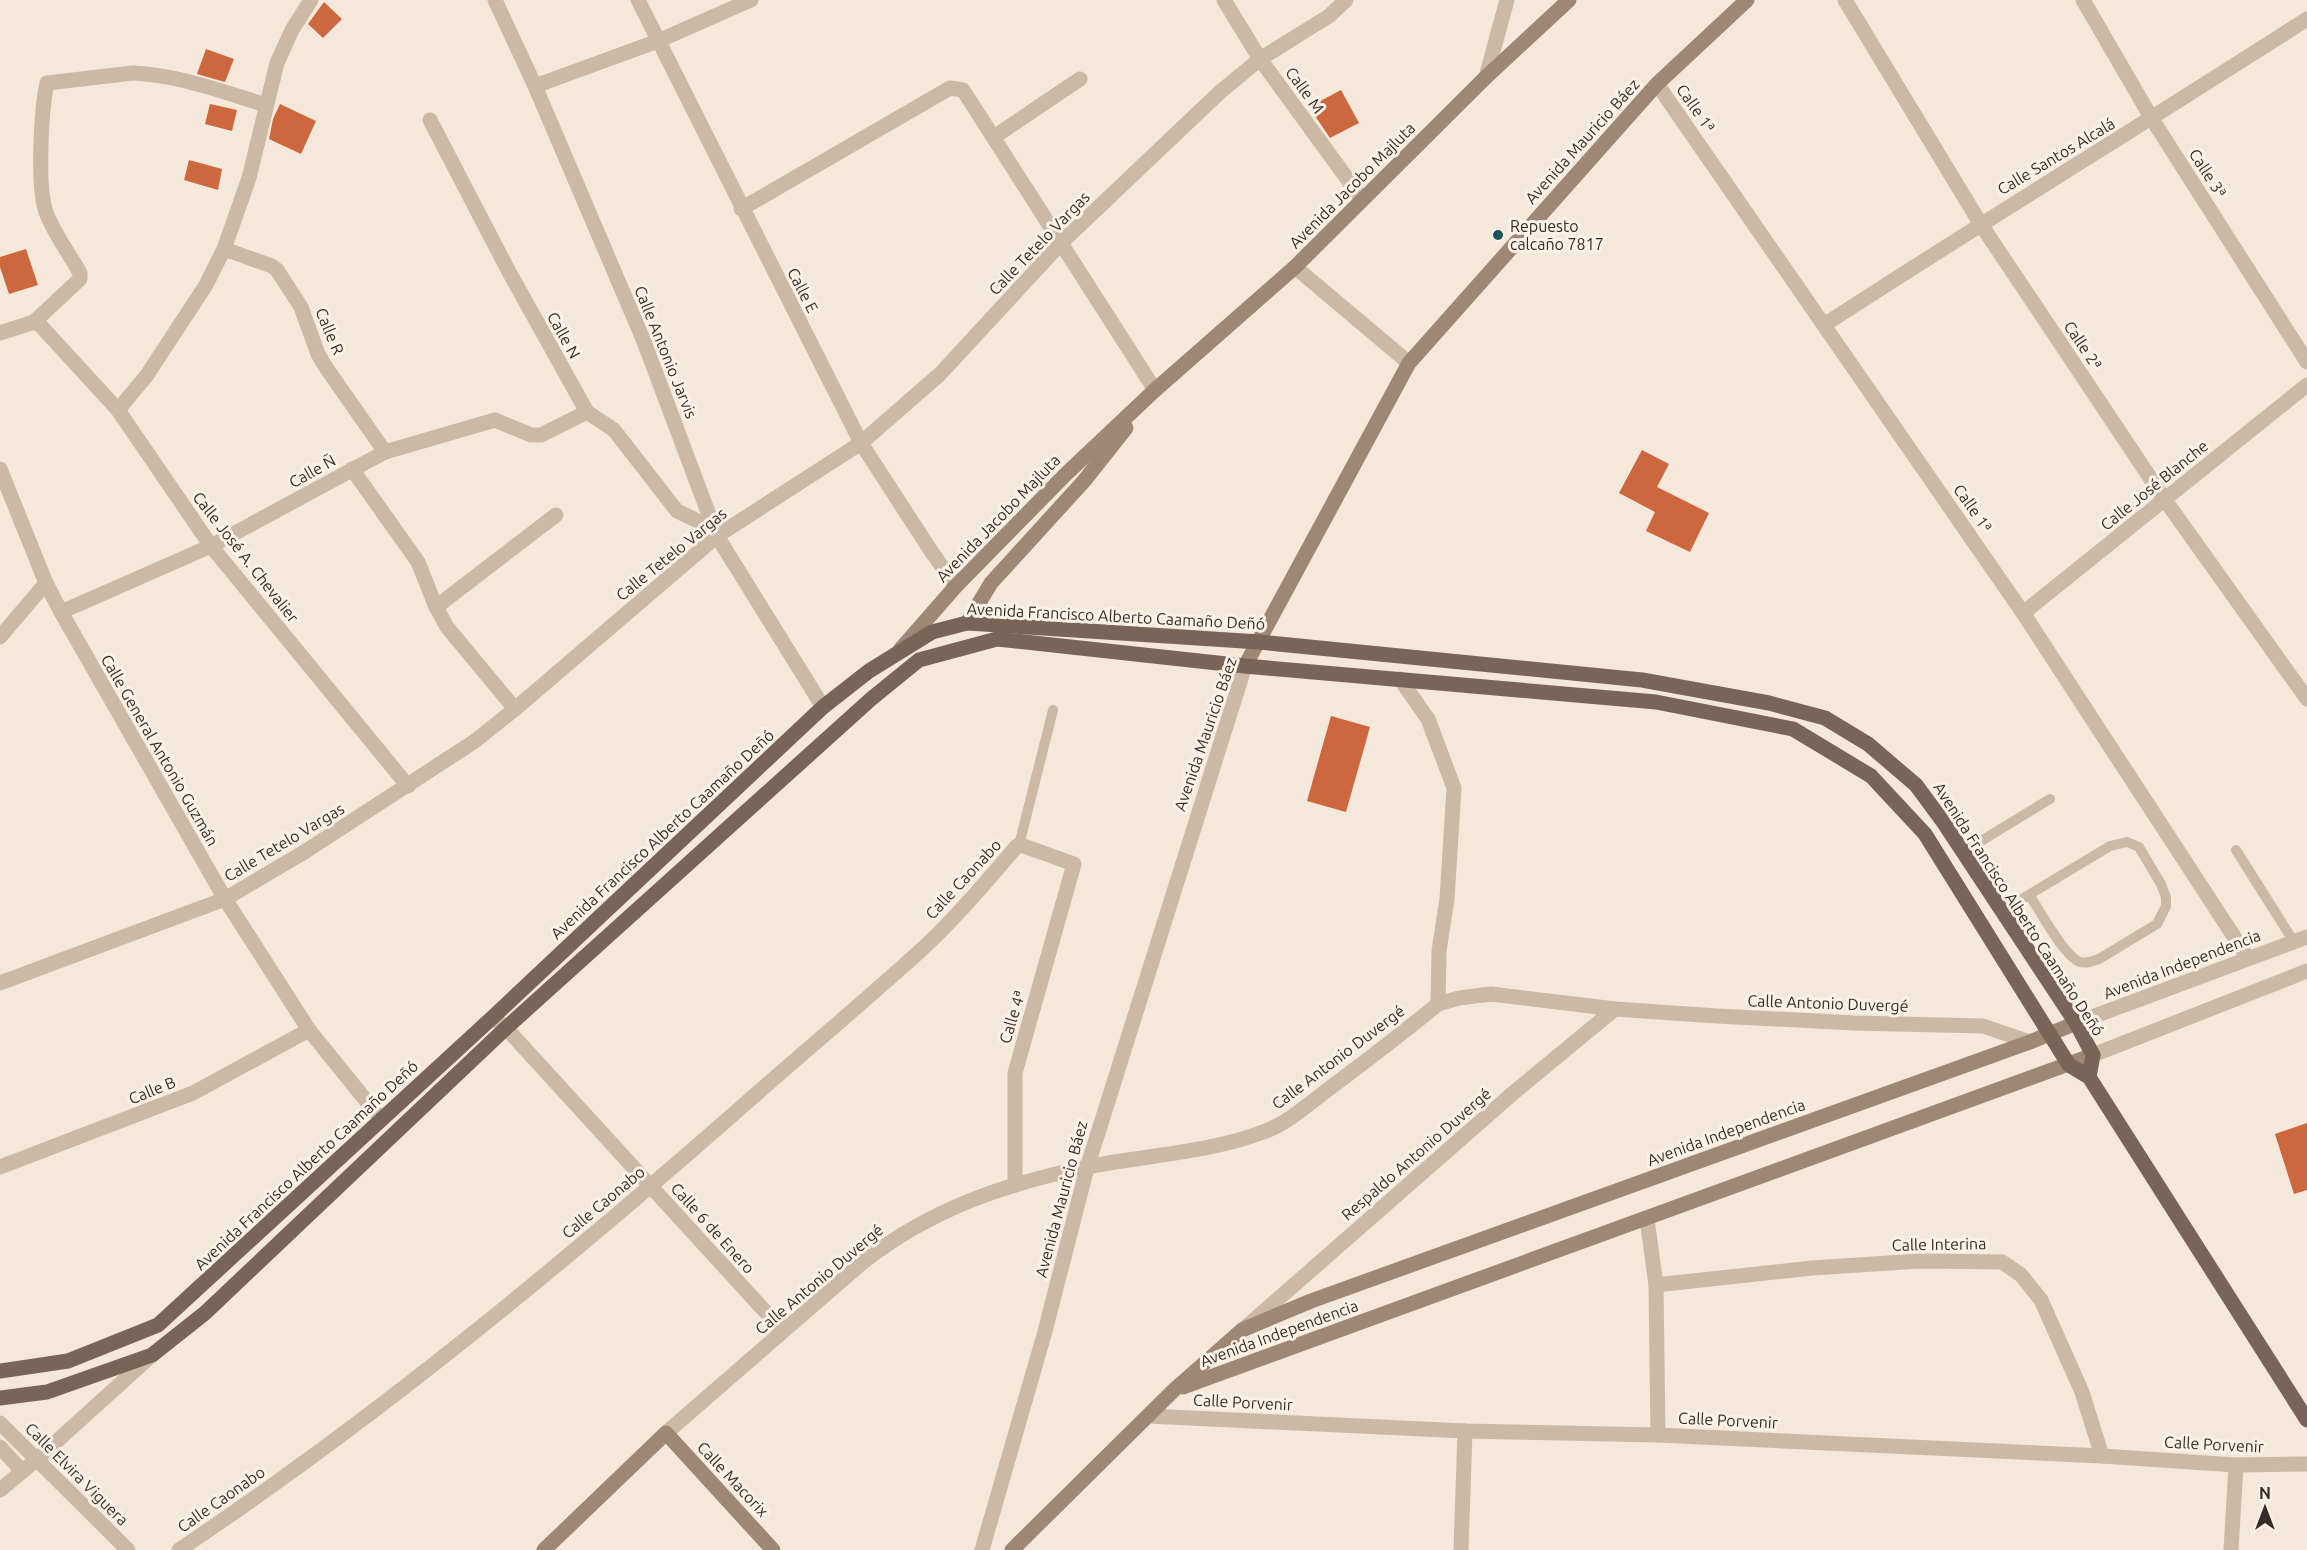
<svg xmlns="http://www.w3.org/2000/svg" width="2307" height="1550" font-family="Ubuntu,sans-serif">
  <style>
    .building { fill: #cc673e }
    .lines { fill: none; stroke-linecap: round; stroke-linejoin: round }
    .service { stroke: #cbb8a5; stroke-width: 10 }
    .minor { stroke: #cbb8a5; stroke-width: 15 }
    .tertiary { stroke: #cbb8a5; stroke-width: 15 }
    .secondary { stroke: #9f8776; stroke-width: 15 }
    .primary { stroke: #7a6457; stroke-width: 15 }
    .poi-dot { fill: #1a535a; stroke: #faf2e6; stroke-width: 2 }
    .labels { text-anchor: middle; stroke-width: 6; stroke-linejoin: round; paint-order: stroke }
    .street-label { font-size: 16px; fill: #372c27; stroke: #faf2e6 }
    .poi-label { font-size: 16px; fill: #372c27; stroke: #faf2e6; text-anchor: start }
  </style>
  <rect width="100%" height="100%" fill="#f3e8da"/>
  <g class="building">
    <path d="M324,2L342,19L323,38L308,24Z"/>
    <path d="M206,49L234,59L225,82L197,74Z"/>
    <path d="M1341,90L1359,123L1330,138L1309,107Z"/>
    <path d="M210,104L237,110L232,131L205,124Z"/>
    <path d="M280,104L316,121L301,154L269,139L273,119Z"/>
    <path d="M189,160L222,169L218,190L184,180Z"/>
    <path d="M26,249L38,285L9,294L0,267V257Z"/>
    <path d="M1642,450L1669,464L1657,487L1709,513L1690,552L1646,531L1655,512L1619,493Z"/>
    <path d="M1331,716L1370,727L1346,812L1307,801Z"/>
    <path d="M2307,1123V1190L2294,1194L2275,1134Z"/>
  </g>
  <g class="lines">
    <g class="service">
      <path d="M1019,845L1053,710"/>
      <path d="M2236,850L2294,942"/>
      <path d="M1963,852L2050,799"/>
      <path d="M2002,911L2110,846L2127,842L2139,847L2161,884L2166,897V906L2157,924L2099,959C2093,961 2087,964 2080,962C2064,956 2040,911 2030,896"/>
    </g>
    <g class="minor">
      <path d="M495,0L535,86L643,339L717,536L823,707"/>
      <path d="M638,0L861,443L931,551L956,586"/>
      <path d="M1224,0L1260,59L1362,199"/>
      <path d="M1845,0L1980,223L2165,500L2307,699"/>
      <path d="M2083,0L2152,119L2307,362"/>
      <path d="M1486,77L1507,0"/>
      <path d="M1657,84L2023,613L2248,958"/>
      <path d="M535,86L658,41L751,0"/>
      <path d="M430,120L508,270L587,412L614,430L677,511L698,521L713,524"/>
      <path d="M994,137L1080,79"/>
      <path d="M741,209L950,88L963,90L1155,390"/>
      <path d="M224,249L272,266L277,270L301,307L318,354L325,366L385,452"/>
      <path d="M1295,267L1409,363"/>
      <path d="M34,322L40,325L118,410L211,546L408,786"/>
      <path d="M1824,325C1984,221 2147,122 2307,19"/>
      <path d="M0,333L34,322L80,279V273C69,253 54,234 46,212C37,187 41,110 47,83L133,73C179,75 223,92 266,105"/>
      <path d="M118,410L147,375L206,285L224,249L249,178L277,63L292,30L311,0"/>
      <path d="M0,469L46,583L61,612L225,899L309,1030L381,1119"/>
      <path d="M352,469L418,562L436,607L447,627L515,709"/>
      <path d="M436,607L556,515"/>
      <path d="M61,612L211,546L385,452L495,420L531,435H541L587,412"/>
      <path d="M2023,613L2307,385"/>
      <path d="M0,637L46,583"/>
      <path d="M1400,679L1428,719L1454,788L1447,899L1439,951L1438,1004"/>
      <path d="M0,983L225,899L306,851L475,741L515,709L717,536L861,443L940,374L1062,242L1220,92L1260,59L1329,16L1346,0"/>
      <path d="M493,1017L506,1028L783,1331"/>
      <path d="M0,1167L193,1093L309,1030"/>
      <path d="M1647,1219L1656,1285L1658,1435"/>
      <path d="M1656,1285L1812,1268L1919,1261L2002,1262L2021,1275L2041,1300L2082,1392L2102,1456"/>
      <path d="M1245,1328L1512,1094L1615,1009"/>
      <path d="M1148,1416L1465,1431L1658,1435L2102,1456L2236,1465L2307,1464"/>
      <path d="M0,1423L128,1550"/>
      <path d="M666,1433L863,1262C931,1209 1004,1184 1087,1167C1147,1155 1209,1153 1266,1131C1289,1122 1310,1103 1330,1088C1366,1061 1403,1033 1438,1004L1459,998L1491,994L1615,1009L1717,1016L1855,1023L1983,1026L2030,1042"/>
      <path d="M0,1447L22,1471"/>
      <path d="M179,1550C373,1420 554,1271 729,1118C792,1062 857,1008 920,951C955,919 986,882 1017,846L1021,845L1074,864L1015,1073V1185"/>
      <path d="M1461,1550L1465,1431"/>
      <path d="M2231,1550L2236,1465"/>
    </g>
    <g class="tertiary">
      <path d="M2076,1023L2307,937"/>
      <path d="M2093,1055L2307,971"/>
      <path d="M0,1490L36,1460L152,1355"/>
      <path d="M982,1550L1044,1335L1087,1168L1245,666"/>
    </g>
    <g class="secondary">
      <path d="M967,623L991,583L1084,481L1126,428"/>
      <path d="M900,650L956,586L1066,474L1155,390L1295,267L1486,77L1569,0"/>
      <path d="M1245,666L1409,363L1657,84L1747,0"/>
      <path d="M1183,1387L2093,1055"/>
      <path d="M544,1550L666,1433L773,1550"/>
      <path d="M1012,1550L1174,1390L1242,1330L1311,1301L2030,1042L2076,1023"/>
    </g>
    <g class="primary">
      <path d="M0,1371L68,1361L158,1325L493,1017L823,707L869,671L932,632L967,623L1259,642L1642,680L1769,703L1825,718L1868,744L1916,785L1944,823L2076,1023L2093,1055L2089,1077"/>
      <path d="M0,1398L47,1392L152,1355L205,1313L506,1028L871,699L919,660L997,639L1245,666L1656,702L1793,729L1871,776L1925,834L2069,1065L2089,1077L2307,1420"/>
    </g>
  </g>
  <circle class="poi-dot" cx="1498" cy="235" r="6"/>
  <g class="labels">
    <g class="street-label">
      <text transform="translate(1305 90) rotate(54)" y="6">Calle M</text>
      <text transform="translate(1696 108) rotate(55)" y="6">Calle 1ª</text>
      <text transform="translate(1582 141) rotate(-48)" y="6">Avenida Mauricio Báez</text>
      <text transform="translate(2056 156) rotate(-31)" y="6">Calle Santos Alcalá</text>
      <text transform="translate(2208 173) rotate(57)" y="6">Calle 3ª</text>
      <text transform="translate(1352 185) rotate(-45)" y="6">Avenida Jacobo Majluta</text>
      <text transform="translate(1039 243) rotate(-46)" y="6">Calle Tetelo Vargas</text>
      <text transform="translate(803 290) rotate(63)" y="6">Calle E</text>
      <text transform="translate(330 331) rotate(67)" y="6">Calle R</text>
      <text transform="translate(564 335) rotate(61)" y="6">Calle N</text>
      <text transform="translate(2083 345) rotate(56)" y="6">Calle 2ª</text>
      <text transform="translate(666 352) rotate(68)" y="6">Calle Antonio Jarvis</text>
      <text transform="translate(312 471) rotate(-29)" y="6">Calle Ñ</text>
      <text transform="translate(2154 485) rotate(-39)" y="6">Calle José Blanche</text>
      <text transform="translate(1973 508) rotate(55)" y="6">Calle 1ª</text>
      <text transform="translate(998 518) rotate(-46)" y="6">Avenida Jacobo Majluta</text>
      <text transform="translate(671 554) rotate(-39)" y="6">Calle Tetelo Vargas</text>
      <text transform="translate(246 557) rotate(52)" y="6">Calle José A. Chevalier</text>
      <text transform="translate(1116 616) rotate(3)" y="6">Avenida Francisco Alberto Caamaño Deñó</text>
      <text transform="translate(1205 734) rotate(-71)" y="6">Avenida Mauricio Báez</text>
      <text transform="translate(160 750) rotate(60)" y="6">Calle General Antonio Guzmán</text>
      <text transform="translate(662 834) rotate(-43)" y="6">Avenida Francisco Alberto Caamaño Deñó</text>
      <text transform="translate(284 842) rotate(-31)" y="6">Calle Tetelo Vargas</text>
      <text transform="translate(963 879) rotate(-47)" y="6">Calle Caonabo</text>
      <text transform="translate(2019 909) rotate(57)" y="6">Avenida Francisco Alberto Caamaño Deñó</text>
      <text transform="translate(2182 964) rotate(-21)" y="6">Avenida Independencia</text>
      <text transform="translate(1828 1003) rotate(2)" y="6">Calle Antonio Duvergé</text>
      <text transform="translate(1012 1017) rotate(-73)" y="6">Calle 4ª</text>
      <text transform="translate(1338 1057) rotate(-37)" y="6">Calle Antonio Duvergé</text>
      <text transform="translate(152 1090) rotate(-22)" y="6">Calle B</text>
      <text transform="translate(1726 1132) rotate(-20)" y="6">Avenida Independencia</text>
      <text transform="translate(1416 1154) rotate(-41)" y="6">Respaldo Antonio Duvergé</text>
      <text transform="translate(306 1165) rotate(-43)" y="6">Avenida Francisco Alberto Caamaño Deñó</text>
      <text transform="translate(1061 1199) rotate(-75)" y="6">Avenida Mauricio Báez</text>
      <text transform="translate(603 1202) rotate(-40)" y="6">Calle Caonabo</text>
      <text transform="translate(713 1228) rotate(48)" y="6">Calle 6 de Enero</text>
      <text transform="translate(1939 1244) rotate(-1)" y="6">Calle Interina</text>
      <text transform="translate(819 1279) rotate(-40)" y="6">Calle Antonio Duvergé</text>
      <text transform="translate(1279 1333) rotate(-20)" y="6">Avenida Independencia</text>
      <text transform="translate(1243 1402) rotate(3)" y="6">Calle Porvenir</text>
      <text transform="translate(1728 1420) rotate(3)" y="6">Calle Porvenir</text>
      <text transform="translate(2214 1444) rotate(3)" y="6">Calle Porvenir</text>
      <text transform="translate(77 1474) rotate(45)" y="6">Calle Elvira Viguera</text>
      <text transform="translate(733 1479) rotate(47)" y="6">Calle Macorix</text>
      <text transform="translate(221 1499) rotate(-35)" y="6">Calle Caonabo</text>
    </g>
    <g class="poi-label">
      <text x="1510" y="232">Repuesto<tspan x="1510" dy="18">calcaño 7817</tspan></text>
    </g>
  </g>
  <g transform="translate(2265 1508)" stroke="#faf2e6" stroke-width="4.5" paint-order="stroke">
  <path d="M0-4.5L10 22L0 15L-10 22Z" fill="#372c27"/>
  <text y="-9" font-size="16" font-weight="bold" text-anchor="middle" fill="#372c27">N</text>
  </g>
</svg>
